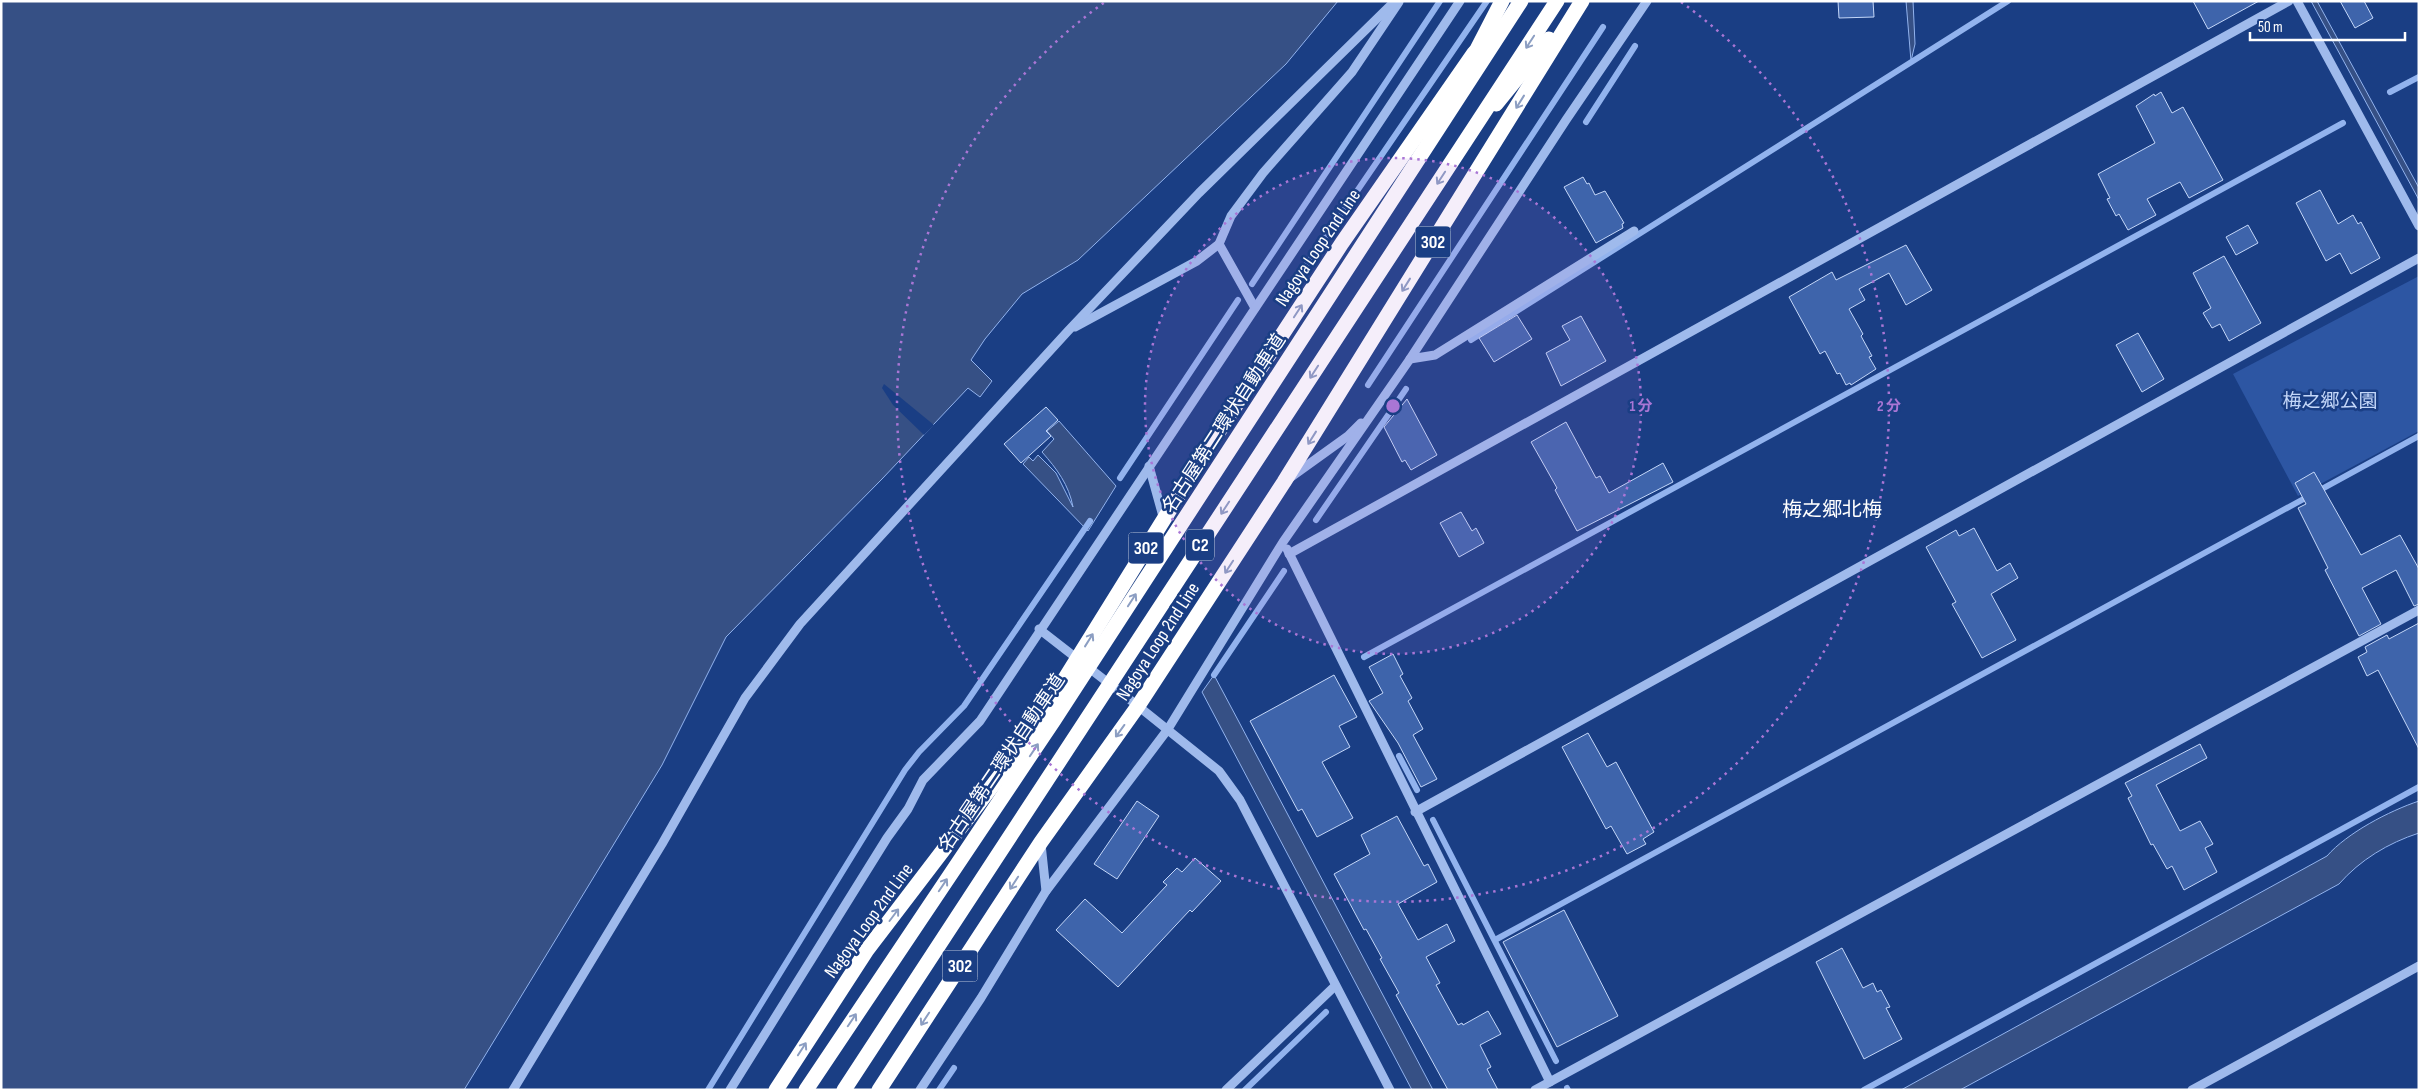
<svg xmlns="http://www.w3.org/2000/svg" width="2420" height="1091" font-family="'Sofia Sans Condensed','Noto Sans JP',sans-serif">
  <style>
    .green { fill: #2d56a3 }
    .water { fill: #365085; stroke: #92b3ee }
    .pier { fill: #1a3e84 }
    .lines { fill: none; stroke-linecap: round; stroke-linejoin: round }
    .stream { stroke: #92b3ee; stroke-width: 6 }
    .building { fill: #3e64ab; stroke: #c4d7f9 }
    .minor { stroke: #9fbaec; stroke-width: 9 }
    .highway { stroke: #fff; stroke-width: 15 }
    .highway-bridge { stroke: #fff; stroke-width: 15 }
    .oneway { stroke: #8c9ec2 }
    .ring { fill: none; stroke: #a976d5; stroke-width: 2.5; stroke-dasharray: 2.5 5 }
    .labels { text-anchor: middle; stroke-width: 5; stroke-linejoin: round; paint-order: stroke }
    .shield { fill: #1a3e84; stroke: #bac5da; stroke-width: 1 }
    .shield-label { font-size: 18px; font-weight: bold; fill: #fff }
    .street-label { font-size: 19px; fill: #fff; stroke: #1a3e84 }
    .park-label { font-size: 19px; fill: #c4d7f9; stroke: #1a3e84 }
    .neighbourhood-label { font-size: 20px; fill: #fff; stroke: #1a3e84 }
    .centre { fill: #a976d5; stroke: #1a3e84; stroke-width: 2.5 }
    .ring-label { font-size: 15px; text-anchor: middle; font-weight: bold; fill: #a976d5; stroke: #1a3e84; stroke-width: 5; stroke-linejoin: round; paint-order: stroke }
  </style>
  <rect width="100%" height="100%" fill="#1a3e84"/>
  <path class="green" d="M2419,276V431L2298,496L2233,374Z"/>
  <g class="water">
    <path d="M1,1H1338L1286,64L1078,260L1022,294L985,339L971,360L992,381L980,397L968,388L882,479L726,637L662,765L464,1090H1Z"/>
    <path d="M1906,1H1913L1915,44L1911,61Z"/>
    <path d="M2311,1H2317L2419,188V200Z"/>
    <path d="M1059,421L1116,486L1088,531L1023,464L1029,457L1033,461L1038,455L1056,473L1073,507C1069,485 1057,469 1042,452L1054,439L1047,431Z"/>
    <path d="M1214,675L1239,722L1433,1090H1412L1202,692Z"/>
    <path d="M2419,801V833C2388,843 2360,860 2339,884L1960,1090H1901L2327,856C2347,833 2389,811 2419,801Z"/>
  </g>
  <path class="pier" d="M884,384L934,425L924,435L893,405L882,388Z"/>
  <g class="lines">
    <g class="stream">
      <path d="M2390,92L2419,77"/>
      <path d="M1586,122L1635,46"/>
      <path d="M1303,270L1487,1"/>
      <path d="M1252,284L1440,1"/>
      <path d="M1471,340L2008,1"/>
      <path d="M1368,385L1603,27"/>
      <path d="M1120,478L1238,300"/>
      <path d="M1316,520L1406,389"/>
      <path d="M1364,657L2343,123"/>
      <path d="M1214,675L1284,571"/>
      <path d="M1399,756L1417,790"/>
      <path d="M1433,820L1556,1061"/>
      <path d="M1495,940L2419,436"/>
      <path d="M1567,1088L1568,1090"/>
      <path d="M708,1090L905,770L919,752L964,706L1090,521"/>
      <path d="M939,1090L954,1068"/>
      <path d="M1245,1090L1326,1012"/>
      <path d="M1864,1090L2419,787"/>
    </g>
  </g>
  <g class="building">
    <path d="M1838,1H1873L1874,17L1839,18Z"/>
    <path d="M2193,1H2259L2208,29Z"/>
    <path d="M2340,1H2364L2373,18L2355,28Z"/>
    <path d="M2161,92L2172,113L2183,107L2223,180L2189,198L2180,182L2147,199L2156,215L2128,230L2119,214L2116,216L2107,199L2110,198L2098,174L2155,143L2136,106L2154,94L2155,96Z"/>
    <path d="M1583,177L1587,184L1589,183L1595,195L1605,191L1624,223L1622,224L1623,228L1596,243L1564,187Z"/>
    <path d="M2320,190L2338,224L2353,215L2358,224L2361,222L2380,258L2351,274L2340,253L2326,261L2296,203Z"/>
    <path d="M2248,225L2258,243L2236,255L2226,237Z"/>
    <path d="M1906,245L1932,290L1906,305L1889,273L1859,289L1865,300L1849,309L1863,334L1861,336L1872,356L1869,357L1876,369L1851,385L1850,383L1846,385L1840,373L1837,374L1825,351L1820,354L1789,297L1832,272L1836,280Z"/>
    <path d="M2224,256L2261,323L2229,341L2220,324L2212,328L2203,313L2211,308L2193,273Z"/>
    <path d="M1517,315L1532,339L1494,362L1479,338Z"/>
    <path d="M1581,316L1606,361L1561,386L1546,353L1570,340L1562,326Z"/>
    <path d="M2138,333L2164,379L2142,392L2116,345Z"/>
    <path d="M1407,399L1437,455L1411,470L1405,460L1402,462L1384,427Z"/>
    <path d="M1046,407L1058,420L1046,431L1051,436L1021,463L1004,444Z"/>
    <path d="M1566,422L1596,478L1600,476L1609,493L1663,463L1673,482L1577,531L1555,490L1557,488L1531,442Z"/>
    <path d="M2314,472L2361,555L2400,535L2419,569V604L2414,606L2396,570L2362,588L2381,624L2359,636L2325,570L2328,568L2298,508L2306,504L2295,483Z"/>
    <path d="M1461,512L1472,531L1476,528L1484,543L1459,557L1440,523Z"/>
    <path d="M1974,528L1997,571L2010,563L2018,578L1991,594L2016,640L1982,658L1952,604L1956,602L1926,547L1956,530L1959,536Z"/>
    <path d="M2419,623V749L2378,670L2367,676L2358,657L2367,652L2365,647L2387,635L2389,639Z"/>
    <path d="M1393,654L1403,674L1400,676L1412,698L1408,701L1423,729L1413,735L1437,779L1421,787L1398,743L1369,701L1383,693L1369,667Z"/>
    <path d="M1334,675L1357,717L1339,726L1350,747L1322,762L1353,818L1317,837L1302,809L1298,811L1250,721Z"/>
    <path d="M1588,733L1607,767L1616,762L1654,832L1643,839L1646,844L1627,854L1611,826L1606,829L1562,747Z"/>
    <path d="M2200,744L2207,758L2156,785L2180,831L2200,821L2213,844L2205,848L2217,872L2184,890L2172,866L2167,869L2153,844L2151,845L2128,798L2132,796L2125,783Z"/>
    <path d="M1137,801L1159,816L1117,879L1094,864Z"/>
    <path d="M1397,816L1424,866L1428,864L1437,882L1398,904L1418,940L1447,924L1455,941L1426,957L1440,983L1436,985L1458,1025L1462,1023L1463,1025L1488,1011L1501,1034L1480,1045L1491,1067L1487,1069L1498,1090H1448L1396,995L1399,993L1380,959L1382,958L1366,929L1364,930L1334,874L1370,854L1361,835Z"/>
    <path d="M1195,858L1221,881L1192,912L1190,910L1118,987L1056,930L1085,899L1122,933L1167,885L1163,882L1177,868L1182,872Z"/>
    <path d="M1564,910L1618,1016L1557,1047L1503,942Z"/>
    <path d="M1842,948L1863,988L1873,983L1877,992L1881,990L1890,1007L1886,1008L1902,1039L1864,1059L1816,962Z"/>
  </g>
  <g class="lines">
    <g class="minor">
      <path d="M2297,1L2419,226"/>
      <path d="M1219,244L1255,308"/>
      <path d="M1075,327L1197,261L1219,244L1231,216L1263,173L1352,72L1399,2"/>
      <path d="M1410,359L1435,355L1634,231"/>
      <path d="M1149,466L1164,520"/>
      <path d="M1291,477L1348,436L1361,423"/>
      <path d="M1287,549L1550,1082"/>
      <path d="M1289,554L2289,1"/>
      <path d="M1039,629L1138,706L1219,771L1240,800L1390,1090"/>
      <path d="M1415,812L2419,258"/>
      <path d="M1041,844L1046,891"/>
      <path d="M513,1090L662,844L745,698L800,624L1068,331L1199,193L1395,1"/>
      <path d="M730,1090L887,838L908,809L923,780L980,721L1460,1"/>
      <path d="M920,1090L981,998L1046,891L1168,729L1283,542L1410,359L1566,120L1647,1"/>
      <path d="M1226,1090L1335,986"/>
      <path d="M1535,1090L2419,610"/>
      <path d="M2192,1090L2419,966"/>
    </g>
    <g class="highway">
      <path d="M1496,104L1549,39"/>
      <path d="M776,1090L867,950L1025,743L1210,445L1342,243L1474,53"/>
      <path d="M879,1090L1041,842L1138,706L1284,482L1582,1"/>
    </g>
    <g class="highway-bridge">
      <path d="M1469,65L1502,1"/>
      <path d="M806,1090L1054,720L1521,1"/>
      <path d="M844,1090L1557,1"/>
    </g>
  </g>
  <defs><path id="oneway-shaft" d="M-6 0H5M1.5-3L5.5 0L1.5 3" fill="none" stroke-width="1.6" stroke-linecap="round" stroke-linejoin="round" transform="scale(1.25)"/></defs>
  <g class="oneway">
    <use href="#oneway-shaft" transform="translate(1530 42) rotate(123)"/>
    <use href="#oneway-shaft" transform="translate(1520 102) rotate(122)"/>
    <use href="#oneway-shaft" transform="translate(1441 178) rotate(123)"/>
    <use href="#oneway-shaft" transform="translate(1406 285) rotate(122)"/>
    <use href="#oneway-shaft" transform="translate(1298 311) rotate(-57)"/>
    <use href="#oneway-shaft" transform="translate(1314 372) rotate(123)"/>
    <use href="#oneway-shaft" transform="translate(1312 438) rotate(122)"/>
    <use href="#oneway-shaft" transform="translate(1225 508) rotate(123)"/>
    <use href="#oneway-shaft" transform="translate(1229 567) rotate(123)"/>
    <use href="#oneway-shaft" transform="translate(1132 600) rotate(-57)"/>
    <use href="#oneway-shaft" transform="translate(1089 640) rotate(-58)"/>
    <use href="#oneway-shaft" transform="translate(1120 731) rotate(126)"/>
    <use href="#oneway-shaft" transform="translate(1034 750) rotate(-56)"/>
    <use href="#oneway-shaft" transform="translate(1014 883) rotate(123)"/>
    <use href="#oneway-shaft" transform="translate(943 885) rotate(-56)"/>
    <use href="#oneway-shaft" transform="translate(894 915) rotate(-53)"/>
    <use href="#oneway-shaft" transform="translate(925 1019) rotate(123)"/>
    <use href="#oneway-shaft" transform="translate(852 1020) rotate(-56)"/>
    <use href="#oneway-shaft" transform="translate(802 1049) rotate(-57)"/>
  </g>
  <circle cx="1393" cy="406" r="248" fill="#a976d5" fill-opacity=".12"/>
  <g class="ring">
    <circle cx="1393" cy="406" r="248"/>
    <path d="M1681 2A496 496 0 1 1 1105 2"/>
  </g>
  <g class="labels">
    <g class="shield">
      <rect x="1415.5" y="226.5" width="35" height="31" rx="4"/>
      <rect x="1186" y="529.5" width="28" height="31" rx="4"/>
      <rect x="1128.5" y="532.5" width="35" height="31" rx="4"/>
      <rect x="942.5" y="950.5" width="35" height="31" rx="4"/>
    </g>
    <g class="shield-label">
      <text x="1433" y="248">302</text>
      <text x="1200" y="551">C2</text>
      <text x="1146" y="554">302</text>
      <text x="960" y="972">302</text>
    </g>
    <g class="street-label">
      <text transform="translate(1317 247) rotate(-56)" y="7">Nagoya Loop 2nd Line</text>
      <text transform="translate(1223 423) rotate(-57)" y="7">名古屋第二環状自動車道</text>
      <text transform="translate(1157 641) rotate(-57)" y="7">Nagoya Loop 2nd Line</text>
      <text transform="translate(1001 762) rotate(-56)" y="7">名古屋第二環状自動車道</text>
      <text transform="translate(868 920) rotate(-54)" y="7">Nagoya Loop 2nd Line</text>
    </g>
    <g class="park-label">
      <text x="2330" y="407">梅之郷公園</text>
    </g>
    <g class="neighbourhood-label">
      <text x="1832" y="516">梅之郷北梅</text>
    </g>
  </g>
  <circle cx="1393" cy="406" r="8" class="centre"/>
  <g class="ring-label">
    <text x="1641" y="411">1 分</text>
    <text x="1889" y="411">2 分</text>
  </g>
  <rect width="2420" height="1091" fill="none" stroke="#ffffff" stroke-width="5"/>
  <path d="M2250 32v8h155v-8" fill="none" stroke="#ffffff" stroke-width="2.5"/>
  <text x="2258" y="32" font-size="15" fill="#ffffff" stroke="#1a3e84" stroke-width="4" paint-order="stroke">50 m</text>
</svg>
